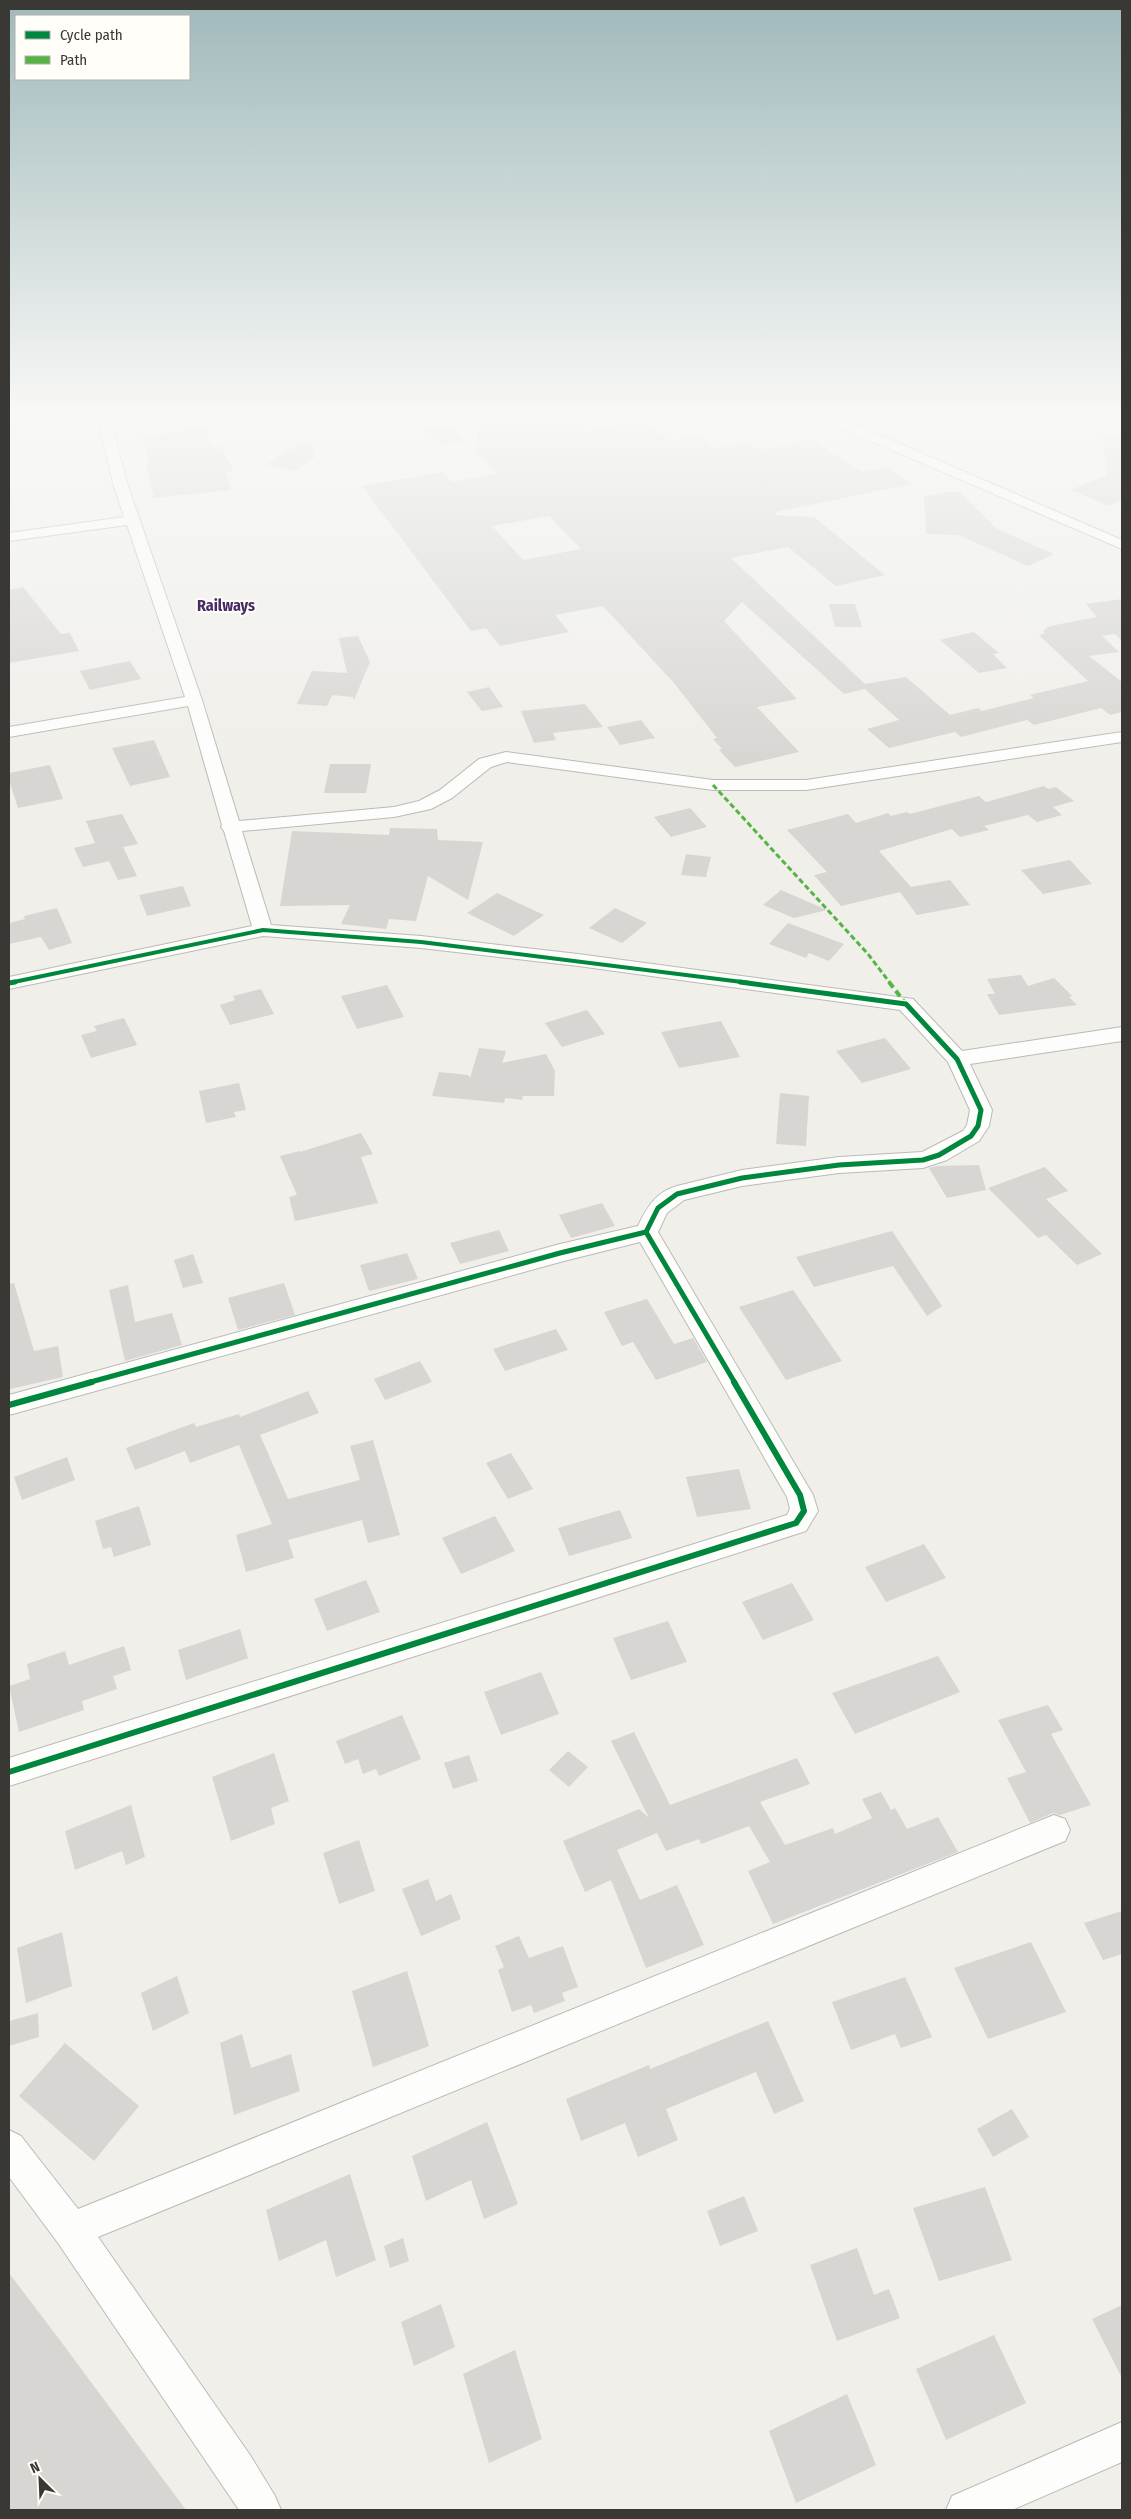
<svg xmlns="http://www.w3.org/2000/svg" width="1131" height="2519" font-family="'Fira Sans Condensed',sans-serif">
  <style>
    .building { fill: #d7d6d2; fill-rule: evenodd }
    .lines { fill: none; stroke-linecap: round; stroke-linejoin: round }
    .minor-casing { stroke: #bbbab6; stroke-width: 2 }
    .minor { fill: #fdfdfc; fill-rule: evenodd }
    .quiet-far1 { stroke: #56b346; stroke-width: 3; stroke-dasharray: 5.5 3; stroke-linecap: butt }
    .quiet { stroke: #56b346; stroke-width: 4; stroke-dasharray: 7 4; stroke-linecap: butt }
    .cycleway-far2-casing { stroke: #fffef9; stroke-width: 6 }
    .cycleway-far1-casing { stroke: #fffef9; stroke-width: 8 }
    .cycleway-casing { stroke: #fffef9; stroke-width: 9 }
    .cycleway-far2 { stroke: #00873e; stroke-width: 4 }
    .cycleway-far1 { stroke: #00873e; stroke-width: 5 }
    .cycleway { stroke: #00873e; stroke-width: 6 }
    .labels { text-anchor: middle; stroke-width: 4; stroke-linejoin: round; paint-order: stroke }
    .far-neighbourhood-label { font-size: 16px; font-weight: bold; fill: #472b65; stroke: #fffef9 }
  </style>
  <rect width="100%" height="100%" fill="#f0efea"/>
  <g class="building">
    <path d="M530,419L586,420L584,432L644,421L670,441L696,435L717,449L742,441L762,450L811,439L861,472L888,467L911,484L776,512V515L814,517L885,575L836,586L788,547L731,558L865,684L906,677L950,715L978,708L982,711L1034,698L1030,695L1088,681L1039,635L1044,634V630L1050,626L1097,617L1086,604L1122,599V641L1115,634L1102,636L1119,652L1089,656L1122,682V712L1110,715L1101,708L1034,725L1027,720L961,737L955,732L889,748L867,729L899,720L865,689L844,694L742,602L724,621L797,699L757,707L799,752L735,767L719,750L722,749L713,739L717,738L674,683L603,606L555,615L569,632L500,646L486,628L471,631L362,486L443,472L452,482L497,474L476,452L480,420ZM549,516L581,549L523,560L492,526Z"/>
    <path d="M449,426L466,442L441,446L424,430Z"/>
    <path d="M205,428L212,447L220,446L234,471L226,472L231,490L154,498L146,466L150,465L141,436Z"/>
    <path d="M1102,438L1122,439V500L1109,506L1071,490L1107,475Z"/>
    <path d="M301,442L314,445L315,457L294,471L266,465Z"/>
    <path d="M959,491L997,529L1054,554L1028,566L958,535L926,534L924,496Z"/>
    <path d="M23,587L61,634L70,633L79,651L9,663V590Z"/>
    <path d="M829,604H855L862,627H835Z"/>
    <path d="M974,632L999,653L993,654L1007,668L979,673L940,640Z"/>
    <path d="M358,636L370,662L354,700L353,697L332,695L327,706L297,704L312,671L347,673L339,638Z"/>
    <path d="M130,661L141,679L90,690L80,671Z"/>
    <path d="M489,687L503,707L482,711L467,692Z"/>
    <path d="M585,704L603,727L553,733L556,740L534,743L521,711Z"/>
    <path d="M641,720L655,738L620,745L607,727Z"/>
    <path d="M154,740L170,777L130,786L112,748Z"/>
    <path d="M330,764H371L366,793H324Z"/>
    <path d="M50,765L63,799L18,808L9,780V773Z"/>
    <path d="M1044,786L1048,789L1056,787L1074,801L1053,807L1062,815L1037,822L1028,815L984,826L989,830L960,837L952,829L879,851L911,887L950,880L970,905L917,915L900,892L841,906L814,875L827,872L787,830L848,814L856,823L888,813L891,816L907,812L910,814L979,796L986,802Z"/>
    <path d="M690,808L707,827L671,837L654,817Z"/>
    <path d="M122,814L138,844L123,847L137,876L118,880L109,861L83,867L74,848L95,843L86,821Z"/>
    <path d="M390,828L437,829L438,840L483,842L468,900L428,876L416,921L389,919L386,929L341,924L350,905L280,906L292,831L389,835Z"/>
    <path d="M686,854L711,857L706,877L681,875Z"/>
    <path d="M1070,860L1092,884L1043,894L1021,870Z"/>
    <path d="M183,886L191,906L147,916L139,895Z"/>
    <path d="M781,890L827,910L794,918L763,905Z"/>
    <path d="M497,893L544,915L514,936L467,913Z"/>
    <path d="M57,908L72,943L49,950L41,937L9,944V923L25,919L24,916Z"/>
    <path d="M615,908L647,923L622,943L589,928Z"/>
    <path d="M788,923L844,944L829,961L809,953L806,958L769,944Z"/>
    <path d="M1021,975L1028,986L1054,978L1072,996L1069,997L1077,1005L999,1015L987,994H995L987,979Z"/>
    <path d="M387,985L404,1017L357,1029L341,996Z"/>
    <path d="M261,989L274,1014L230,1025L220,1005L235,1000L233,996Z"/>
    <path d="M587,1010L605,1034L562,1047L545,1023Z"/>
    <path d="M124,1018L137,1045L91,1058L81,1035L97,1031L94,1026Z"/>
    <path d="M721,1021L740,1057L679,1068L661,1032Z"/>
    <path d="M885,1038L911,1069L862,1083L836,1051Z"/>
    <path d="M479,1048L506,1051L502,1063L546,1054L555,1071L554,1096H523L522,1100L505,1098L504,1103L432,1096L439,1072L468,1075L470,1078Z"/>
    <path d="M239,1083L246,1110L234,1112L236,1117L206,1123L199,1091Z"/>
    <path d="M780,1093L809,1096L806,1146L776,1144Z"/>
    <path d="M361,1133L373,1154L361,1157L378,1203L295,1221L289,1197L297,1195L280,1156L300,1151V1152Z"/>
    <path d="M979,1165L986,1190L947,1198L929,1168L936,1166Z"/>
    <path d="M1045,1167L1068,1191L1046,1199L1102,1254L1077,1265L1046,1235L1038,1238L988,1188Z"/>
    <path d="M602,1203L615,1226L571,1238L559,1215Z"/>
    <path d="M499,1230L509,1251L460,1264L450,1243Z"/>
    <path d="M892,1231L942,1306L927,1316L893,1266L814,1287L796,1257Z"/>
    <path d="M407,1253L418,1279L369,1291L360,1265Z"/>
    <path d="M193,1254L203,1283L183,1288L174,1260Z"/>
    <path d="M14,1283L34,1351L58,1346L63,1377L10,1389L9,1284Z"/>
    <path d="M284,1283L295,1315L238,1330L228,1298Z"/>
    <path d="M128,1285L135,1322L172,1313L182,1345L125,1361L109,1290Z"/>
    <path d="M793,1290L842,1361L786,1380L739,1307Z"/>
    <path d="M647,1299L674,1344L693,1338L707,1362L656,1380L633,1342L622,1346L604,1312Z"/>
    <path d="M556,1329L568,1350L505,1371L493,1349Z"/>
    <path d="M420,1361L432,1382L385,1400L374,1379Z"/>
    <path d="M308,1391L319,1413L260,1435L288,1499L360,1480L350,1446L373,1440L400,1535L368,1543L362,1520L288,1540L294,1558L246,1572L236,1535L272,1524L239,1445L190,1463L185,1451L135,1470L126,1448L194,1423L196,1427L239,1414L240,1417Z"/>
    <path d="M511,1453L533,1489L508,1499L486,1463Z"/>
    <path d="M67,1457L75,1480L22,1500L14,1477Z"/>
    <path d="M739,1469L751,1509L697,1517L686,1477Z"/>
    <path d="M139,1506L151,1545L114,1557L111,1547L103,1549L95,1521Z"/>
    <path d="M620,1510L632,1538L569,1556L558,1528Z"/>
    <path d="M495,1516L515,1551L461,1574L442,1538Z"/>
    <path d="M924,1544L946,1578L886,1602L865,1567Z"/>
    <path d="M366,1580L380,1612L327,1631L314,1599Z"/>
    <path d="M792,1583L814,1620L763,1640L742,1602Z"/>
    <path d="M668,1621L687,1662L631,1680L613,1638Z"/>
    <path d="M240,1629L248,1658L186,1680L178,1650Z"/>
    <path d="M124,1646L131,1670L113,1676L117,1689L82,1701L84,1710L19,1732L9,1686L30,1679L27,1664L65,1651L69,1665Z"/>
    <path d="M938,1656L960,1692L855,1734L832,1693Z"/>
    <path d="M541,1672L559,1714L501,1735L484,1692Z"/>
    <path d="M1048,1705L1063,1730L1051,1734L1091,1805L1060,1815L1053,1813L1030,1823L1007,1778L1026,1772L998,1720Z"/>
    <path d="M402,1715L421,1759L379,1776L376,1769L363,1774L358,1759L345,1764L336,1741Z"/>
    <path d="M634,1732L670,1805L797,1758L810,1784L760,1802L785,1845L833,1828L835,1834L872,1818L862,1799L881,1792L891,1810L895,1808L907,1829L938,1817L958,1852L773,1924L748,1871L770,1862L749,1826L701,1844L699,1839L666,1851L657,1833L617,1850L640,1900L677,1885L704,1945L646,1968L611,1880L585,1892L563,1841L639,1809L649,1818L611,1741Z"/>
    <path d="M568,1751L588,1767L569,1787L549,1770Z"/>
    <path d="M274,1753L289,1801L271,1808L275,1824L231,1841L212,1777Z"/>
    <path d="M469,1755L478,1781L453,1789L444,1763Z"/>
    <path d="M131,1805L145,1857L126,1865L122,1851L75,1870L65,1831Z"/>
    <path d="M359,1840L375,1891L339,1904L323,1853Z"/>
    <path d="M428,1879L436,1901L451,1894L461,1919L421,1936L402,1889Z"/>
    <path d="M1122,1911V1954L1103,1960L1084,1923Z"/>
    <path d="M62,1932L72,1986L26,2003L17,1948Z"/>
    <path d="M519,1936L529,1958L563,1946L578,1987L562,1993L565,2001L534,2013L531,2005L512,2012L498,1970L504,1967L495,1946Z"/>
    <path d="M1031,1942L1066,2012L988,2039L954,1968Z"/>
    <path d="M407,1971L429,2046L373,2067L352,1991Z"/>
    <path d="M177,1976L189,2013L153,2031L141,1993Z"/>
    <path d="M905,1977L932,2037L901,2048L895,2034L851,2050L832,2002Z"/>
    <path d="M38,2013L39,2037L9,2046V2021Z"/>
    <path d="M768,2021L804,2101L774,2114L756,2072L666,2109L678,2140L638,2157L625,2123L581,2141L566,2099L649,2065L650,2069Z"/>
    <path d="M242,2034L251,2068L291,2054L300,2091L234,2115L220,2043Z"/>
    <path d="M65,2043L139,2106L94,2161L19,2096Z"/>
    <path d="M1012,2109L1029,2137L993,2157L977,2129Z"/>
    <path d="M487,2122L518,2204L484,2219L471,2180L426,2201L412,2156Z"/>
    <path d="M350,2174L376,2260L336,2277L326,2240L279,2261L266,2210Z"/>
    <path d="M985,2187L1012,2260L939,2281L913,2208Z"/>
    <path d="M744,2196L758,2231L720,2246L707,2211Z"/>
    <path d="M403,2238L409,2261L390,2268L384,2246Z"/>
    <path d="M857,2248L874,2295L889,2289L900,2318L837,2341L810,2265Z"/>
    <path d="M9,2273L59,2339L186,2510H9Z"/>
    <path d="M441,2304L455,2347L414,2366L401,2322Z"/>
    <path d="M1122,2305V2378L1092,2319Z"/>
    <path d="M994,2335L1026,2403L946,2440L916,2369Z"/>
    <path d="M515,2350L542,2439L489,2463L463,2374Z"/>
    <path d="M847,2394L876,2465L796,2503L769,2431Z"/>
  </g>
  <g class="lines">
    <defs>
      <g id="minor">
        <path d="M96,411H108L127,483L202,700L239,821L394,807L419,801L440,790L479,759L506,752L713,780H806L1122,732V742L806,790H713L507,762L491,767L452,798L431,809L394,817L242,831L271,925L421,936L578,954L906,998L913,999L962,1051L1122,1027V1041L970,1064L992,1110L989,1126L979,1141L947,1160L923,1168L839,1173L742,1186L684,1200L667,1213L658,1232L813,1495L818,1511L806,1531L9,1786V1758L787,1515L790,1509L787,1497L640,1242L560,1262L9,1415V1395L560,1244L638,1226C647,1207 656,1192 677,1186L742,1170L839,1157L922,1152L963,1131L967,1125L970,1110L948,1062L900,1010L578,966L421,948L263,936L9,989V977L252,926L224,831L221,827L222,825L188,706L9,737V727L185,697L127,525L9,541V533L124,517L113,483Z"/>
        <path d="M207,411H1122V418L838,417L1122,540V549L822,420L821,417L213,415Z"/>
        <path d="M1054,1815L1065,1819L1070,1830L1065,1841L98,2237L250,2455L275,2496L281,2510H239L58,2243L9,2177V2130L21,2136L78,2209Z"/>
        <path d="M1122,2422V2462L1012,2510H946L952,2496Z"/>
      </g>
    </defs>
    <use href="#minor" class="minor-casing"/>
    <use href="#minor" class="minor"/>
    <path class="quiet-far1" d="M713,785L868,954L890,983"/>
    <path class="quiet" d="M889,982L906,1004"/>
    <defs>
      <path id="cycleway-far2" d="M9,983L263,930L421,942L750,983"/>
      <g id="cycleway-far1">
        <path d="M9,983L15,982"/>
        <path d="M646,1232L735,1383"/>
        <path d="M87,1383L560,1253L646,1232L658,1208L677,1194L742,1178L839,1165L923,1160L939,1155L971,1136L978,1126L981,1110L957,1059L906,1004L740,982"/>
      </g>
      <g id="cycleway">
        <path d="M9,1405L92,1382"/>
        <path d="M9,1772L796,1523L804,1511L800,1495L734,1382"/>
      </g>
    </defs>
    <use href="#cycleway-far2" class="cycleway-far2-casing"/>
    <use href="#cycleway-far1" class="cycleway-far1-casing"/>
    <use href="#cycleway" class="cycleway-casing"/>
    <use href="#cycleway-far2" class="cycleway-far2"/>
    <use href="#cycleway-far1" class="cycleway-far1"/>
    <use href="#cycleway" class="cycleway"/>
  </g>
  <linearGradient id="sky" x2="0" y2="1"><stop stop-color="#a0b9bb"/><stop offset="0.54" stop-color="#f8f8f6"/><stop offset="1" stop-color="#f8f8f6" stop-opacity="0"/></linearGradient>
  <rect width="1131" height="763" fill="url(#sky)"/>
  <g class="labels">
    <g class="far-neighbourhood-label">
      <text x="226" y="611">Railways</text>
    </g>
  </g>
  <rect width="1131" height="2519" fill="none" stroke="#393834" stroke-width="20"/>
  <rect x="15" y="15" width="175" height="65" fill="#fffef9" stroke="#b0afaa"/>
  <rect x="25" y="31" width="25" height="8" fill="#00873e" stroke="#b0afaa"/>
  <text x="60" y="40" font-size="15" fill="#393834">Cycle path</text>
  <rect x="25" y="56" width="25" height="8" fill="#56b346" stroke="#b0afaa"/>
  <text x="60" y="65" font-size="15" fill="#393834">Path</text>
  <g transform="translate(40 2479) rotate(336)" stroke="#fffef9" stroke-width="4" paint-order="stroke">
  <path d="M0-4L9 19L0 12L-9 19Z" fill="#393834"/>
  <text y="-8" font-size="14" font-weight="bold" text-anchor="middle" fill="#393834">N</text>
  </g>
</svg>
